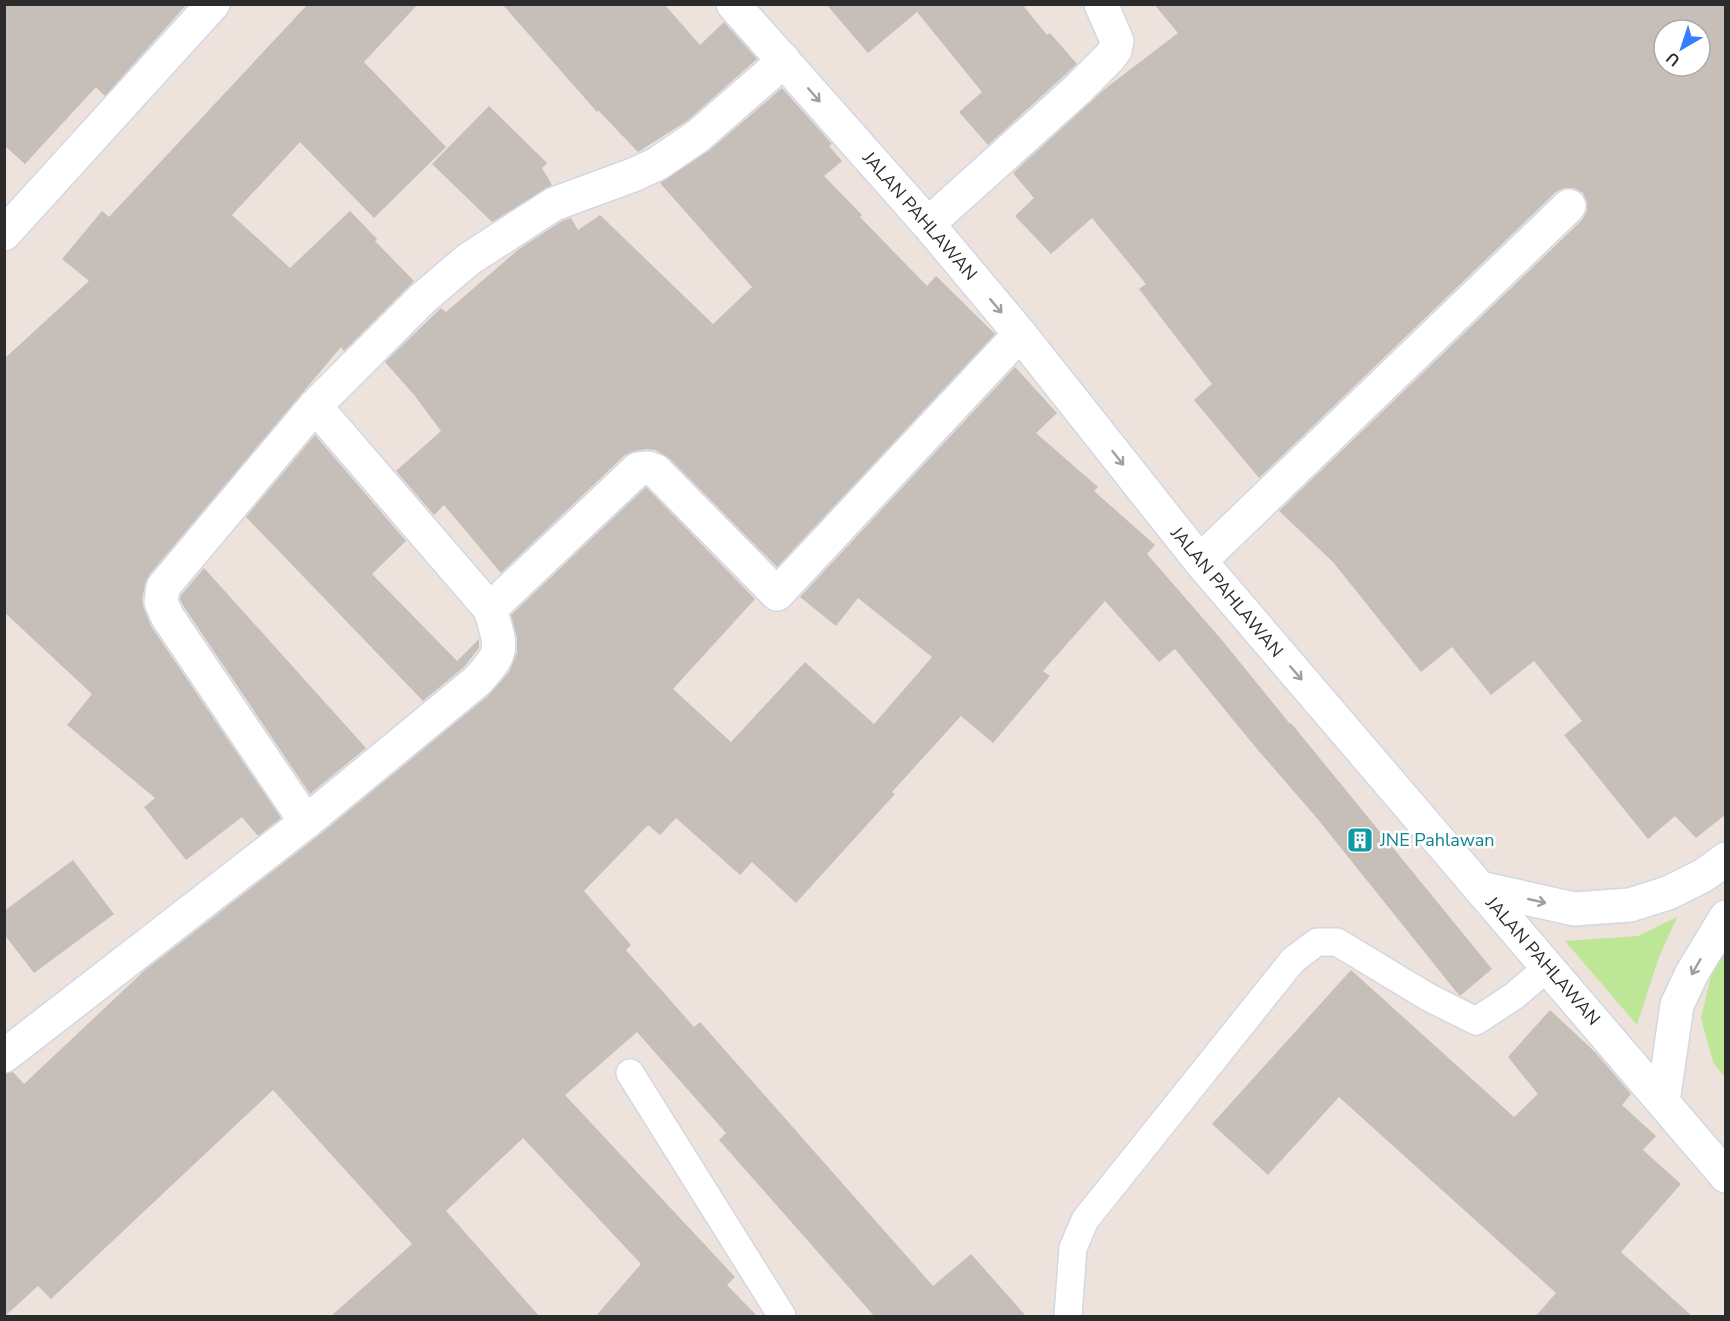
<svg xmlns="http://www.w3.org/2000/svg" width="1730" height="1321" font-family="'Nunito Sans',sans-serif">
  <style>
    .green { fill: #bee697 }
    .building { fill: #c6beb8; fill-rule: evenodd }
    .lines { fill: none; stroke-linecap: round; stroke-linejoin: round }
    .lane-casing { stroke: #d1d8e4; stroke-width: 30 }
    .street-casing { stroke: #d1d8e4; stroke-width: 36 }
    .secondary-casing { stroke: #d1d8e4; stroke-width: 36 }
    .lane { stroke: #fff; stroke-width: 27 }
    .street { stroke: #fff; stroke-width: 33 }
    .secondary { stroke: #fff; stroke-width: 33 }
    .oneway { stroke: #a0a0a0 }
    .labels { text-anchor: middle; stroke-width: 5; stroke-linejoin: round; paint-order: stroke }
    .street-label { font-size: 18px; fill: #2b2b2b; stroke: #fff }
    .culture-label { font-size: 18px; fill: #0d838f; stroke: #fff; text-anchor: start }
  </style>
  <rect width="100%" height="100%" fill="#ede3dc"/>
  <g class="green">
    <path d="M1677,917L1659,957L1637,1025L1565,941L1638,936Z"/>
    <path d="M1725,941V1078L1713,1062L1701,1018L1716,954Z"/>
  </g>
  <g class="building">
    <path d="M4,4H187L105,96L96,87L25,164L4,145Z"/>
    <path d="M308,4H418L364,62L446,147L374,218L300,142L232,215L290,268L350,211L377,239L375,241L414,281L344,351L341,347L149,575L145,584L142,600L144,609L151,626L281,818L258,836L242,817L186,860L144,807L155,798L67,725L92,694L4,612V359L89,281L62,259L102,211L109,217Z"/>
    <path d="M502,4H664L700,45L724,22L757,59L687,121L638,152L598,110L597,112Z"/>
    <path d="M826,4H1022L1047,35L1050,33L1077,64L988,145L959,112L982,92L917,12L868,53Z"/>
    <path d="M1154,4H1725V815L1696,838L1675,816L1648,839L1564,735L1582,721L1534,661L1491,695L1452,647L1421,672L1333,562L1279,511L1582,220L1587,211V202L1583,193L1574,188H1564L1556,192L1259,478L1194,400L1212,384L1139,289L1146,284L1092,218L1051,254L1015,216L1034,198L1013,173L1106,88L1178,33ZM1664,30H1700V66H1664Z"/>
    <path d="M782,88L832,144L829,146L842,161L824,176L862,215L860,217L927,286L936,276L995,334L777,567L669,458L655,450L646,449L635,451L625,455L501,573L444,505L434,515L396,471L441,431L415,396L385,362L441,308L446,312L519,249L562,221L571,218L578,230L600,215L713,324L752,287L660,183L710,150Z"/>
    <path d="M489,106L547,163L542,168L552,185L492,222L432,164Z"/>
    <path d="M1015,367L1057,413L1036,433L1098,487L1094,491L1155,545L1147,554L1221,639L1290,724L1291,723L1492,969L1460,996L1458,994L1316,817L1257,749L1175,649L1159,662L1105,601L1043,671L1050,676L993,743L961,716L892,792L895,794L796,903L752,862L740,875L676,818L660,835L648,825L584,891L631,945L626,950L694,1027L700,1022L933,1286L971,1254L1027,1317H875L719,1140L726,1133L637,1032L565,1095L735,1277L727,1285L758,1317H595L641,1264L523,1138L446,1211L540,1317H330L412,1244L273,1090L51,1299L38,1286L4,1317V1074L13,1072L24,1084L144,971L317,837L489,695L509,672L517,653V638L511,615L646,487L755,599L673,689L731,742L805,662L874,724L932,657L858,598L836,626L800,597Z"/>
    <path d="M315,435L406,541L372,574L457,661L479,639V648L464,667L423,701L246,517Z"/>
    <path d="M204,568L366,748L310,794L184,607L180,599L181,595Z"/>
    <path d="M73,860L114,914L34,973L4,934V911Z"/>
    <path d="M1351,970L1514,1117L1538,1094L1508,1057L1550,1010L1595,1052L1631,1094L1622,1105L1656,1136L1643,1150L1681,1184L1621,1252L1693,1317H1535L1556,1293L1339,1097L1268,1175L1212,1124Z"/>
  </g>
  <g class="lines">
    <defs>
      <g id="lane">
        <path d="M630,1073L782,1316"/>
        <path d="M1068,1316L1073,1248L1085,1220L1293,960L1317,942H1337L1428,997L1476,1021L1514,996L1548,967"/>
      </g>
      <g id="street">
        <path d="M928,224L1077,90L1109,58L1115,50L1117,41L1101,4"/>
        <path d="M4,234L213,4"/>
        <path d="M1200,561L1569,206"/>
        <path d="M490,609L638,469L648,468L656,471L777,594L1020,334"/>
        <path d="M306,822L167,616L161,602L163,587L315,406L422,299L469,259L554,204L633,175L657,164L698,136L768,75L783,59"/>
        <path d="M4,1056L306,822L477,681C505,651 502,648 490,609L315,406"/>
      </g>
      <g id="secondary">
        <path d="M733,4L928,224L1020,334L1200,561L1726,1176"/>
        <path d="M1480,888L1574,909L1630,905L1668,893L1704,875L1726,859"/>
        <path d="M1663,1102L1677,1005L1692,973L1726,917"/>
      </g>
    </defs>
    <use href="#lane" class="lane-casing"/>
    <use href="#street" class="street-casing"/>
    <use href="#secondary" class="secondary-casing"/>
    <use href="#lane" class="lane"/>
    <use href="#street" class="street"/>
    <use href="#secondary" class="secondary"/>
  </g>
  <defs><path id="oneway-shaft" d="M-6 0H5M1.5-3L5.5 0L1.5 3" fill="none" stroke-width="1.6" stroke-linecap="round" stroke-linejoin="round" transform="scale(1.5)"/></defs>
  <g class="oneway">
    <use href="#oneway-shaft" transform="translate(814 95) rotate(49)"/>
    <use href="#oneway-shaft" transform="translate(996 306) rotate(50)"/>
    <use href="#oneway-shaft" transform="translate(1118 458) rotate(52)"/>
    <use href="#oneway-shaft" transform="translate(1296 673) rotate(49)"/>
    <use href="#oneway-shaft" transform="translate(1537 901) rotate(13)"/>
    <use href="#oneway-shaft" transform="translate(1696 967) rotate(120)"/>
  </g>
  <defs>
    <symbol id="building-square" viewBox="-11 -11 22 22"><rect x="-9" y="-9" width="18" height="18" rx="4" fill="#0f9aa8" stroke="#fff"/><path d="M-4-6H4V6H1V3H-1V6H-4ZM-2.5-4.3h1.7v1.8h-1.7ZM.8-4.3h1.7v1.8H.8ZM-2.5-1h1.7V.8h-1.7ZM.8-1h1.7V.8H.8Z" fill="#fff"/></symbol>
  </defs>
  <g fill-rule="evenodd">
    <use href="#building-square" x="1345" y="825" width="30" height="30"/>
  </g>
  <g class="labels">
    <g class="street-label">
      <text transform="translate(920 216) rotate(49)" y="6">JALAN PAHLAWAN</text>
      <text transform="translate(1227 592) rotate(50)" y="6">JALAN PAHLAWAN</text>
      <text transform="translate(1543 961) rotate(49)" y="6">JALAN PAHLAWAN</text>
    </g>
    <g class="culture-label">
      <text x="1380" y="846">JNE Pahlawan</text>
    </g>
  </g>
  <rect width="1730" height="1321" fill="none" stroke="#2b2b2b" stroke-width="12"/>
  <g transform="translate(1682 48) rotate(219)"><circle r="28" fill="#ffffff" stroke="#aaaaaa" stroke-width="1.5"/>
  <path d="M0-4.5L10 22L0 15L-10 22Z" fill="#377dff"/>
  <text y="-9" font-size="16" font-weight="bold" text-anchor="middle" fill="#2b2b2b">U</text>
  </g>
</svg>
